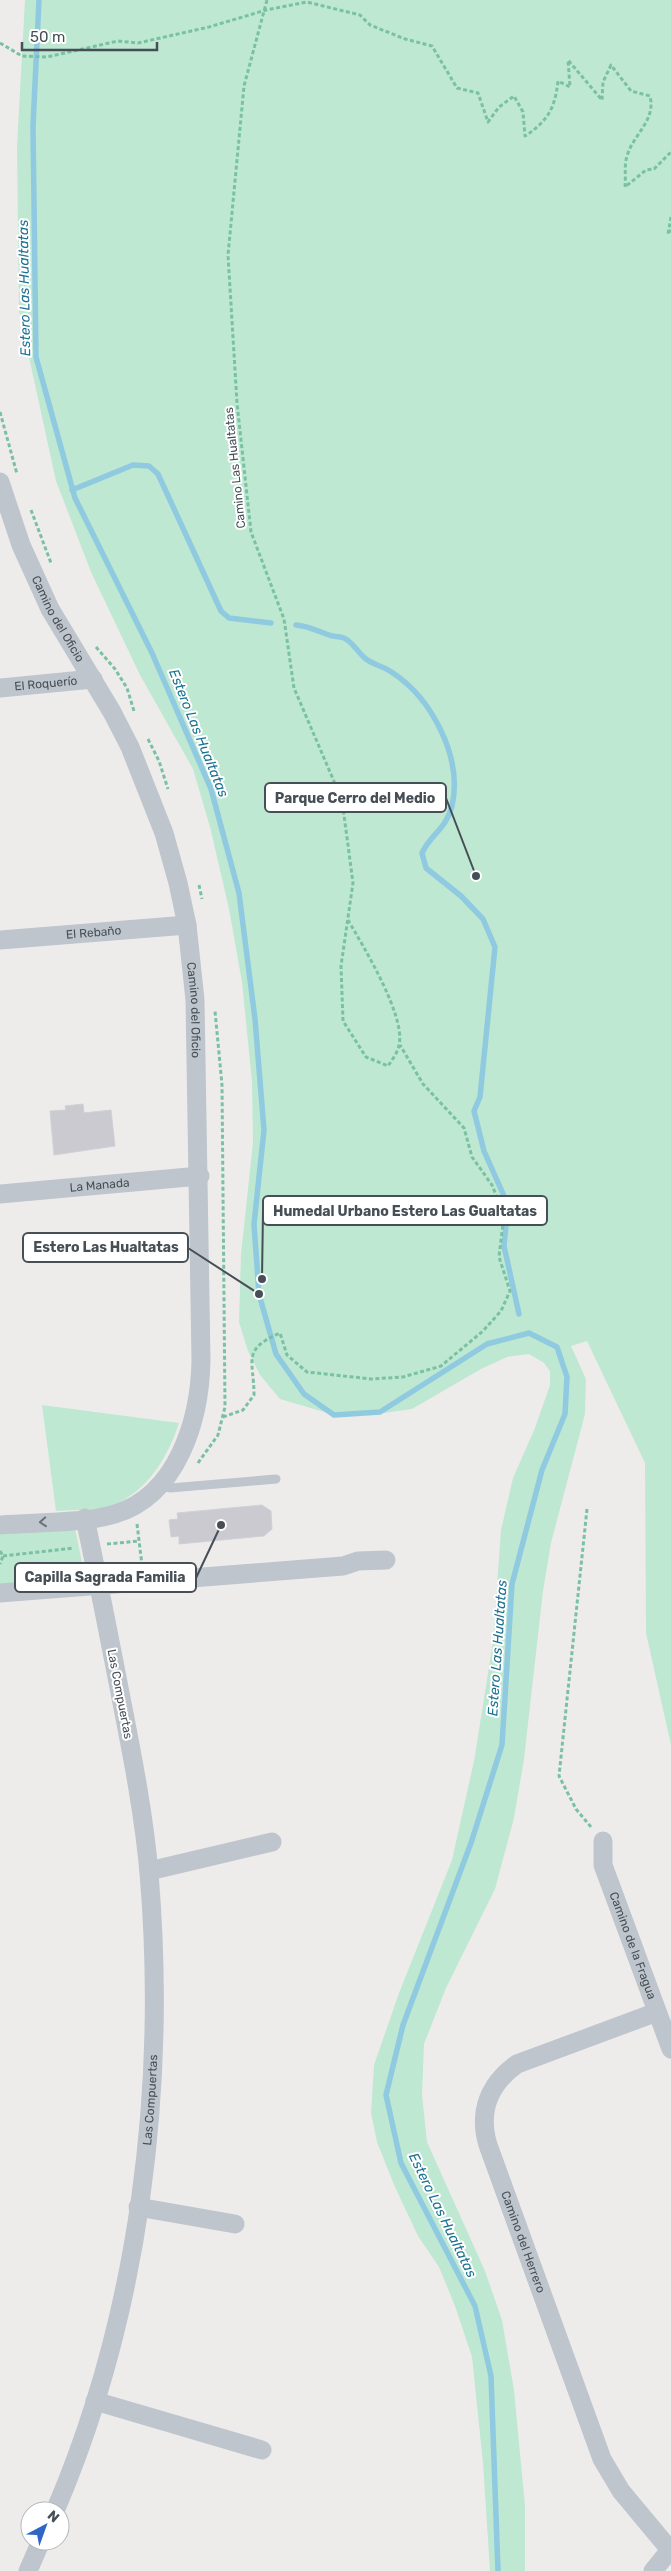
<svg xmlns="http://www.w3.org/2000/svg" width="671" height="2571" font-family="Rubik,sans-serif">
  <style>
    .green { fill: #bee8d1 }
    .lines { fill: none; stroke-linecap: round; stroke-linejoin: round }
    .stream { stroke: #8fcae0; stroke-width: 5.5 }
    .building { fill: #cacad0; stroke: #d0d1d6 }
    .path { stroke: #7ac1a3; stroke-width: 3; stroke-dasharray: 4 2.5; stroke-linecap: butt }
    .service { stroke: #bec5cc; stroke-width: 9 }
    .minor { stroke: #bec5cc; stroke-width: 19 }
    .oneway { stroke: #6a7279 }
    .labels { text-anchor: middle; stroke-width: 4; stroke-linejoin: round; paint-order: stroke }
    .street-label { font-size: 12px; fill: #464e56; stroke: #fff }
    .water-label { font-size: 14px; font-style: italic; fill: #1c7293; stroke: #fff }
    .leader { fill: none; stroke: #464e56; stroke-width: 2 }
    .callout-dot { fill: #464e56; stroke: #fff; stroke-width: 2 }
    .callout { fill: #fff; stroke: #464e56; stroke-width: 2 }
    .callout-label { font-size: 14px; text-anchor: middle; font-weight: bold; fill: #464e56 }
  </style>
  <rect width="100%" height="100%" fill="#eeeceb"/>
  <g class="green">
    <path d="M25,0H671V1745L646,1633L645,1463L587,1341L571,1346L586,1379L585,1414L551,1543L543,1591L524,1759L514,1818L495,1889L446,1988L424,2044L422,2095L427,2142L485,2271L502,2320L514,2390L525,2506V2571H490L483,2463L472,2357L455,2306L439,2267L418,2236L395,2187L377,2142L371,2113L374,2065L399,1993L452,1860L474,1761L493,1642L501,1530L513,1478L535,1428L550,1385V1371L544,1363L529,1354L507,1357L481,1369L412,1409L370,1415L331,1414L280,1399L260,1375L248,1351L239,1322L241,1254L253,1142L252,1082L242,982L229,909L210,827L193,769L140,675L91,572L56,481L19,311L17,146Z"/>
    <path d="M42,1405L179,1423C168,1457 148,1490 114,1505C100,1510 72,1510 56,1511Z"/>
    <path d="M75,1528L85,1578L0,1585V1534Z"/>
  </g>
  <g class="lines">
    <g class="stream">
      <path d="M39,0L33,126L36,357L75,498L152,653L211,789L239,893L255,1019L264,1130L254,1224L259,1294L276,1354L304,1394L334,1415L380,1412L487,1344L529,1333L557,1347L567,1377L565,1414L542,1470L512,1584L502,1745L471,1843L403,2025L386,2095L401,2163L475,2306L491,2376L498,2571"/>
      <path d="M72,490L133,465L149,466L158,474L221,611L229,618L271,623"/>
      <path d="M296,625C309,626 317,631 329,635C333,637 339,636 344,638C352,641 358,653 366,659C374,665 385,667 393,673C432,699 463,758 452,806C446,829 431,834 422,853L426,868L461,896L483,919L495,947L480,1097L474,1111L484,1151L508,1205L504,1246L519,1314"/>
    </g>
  </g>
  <g class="building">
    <path d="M83,1104L84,1113L111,1110L115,1146L54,1155L50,1111L66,1110L65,1106Z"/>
    <path d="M262,1505L271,1511L272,1529L264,1536L179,1544V1536L171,1537L169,1520L178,1519L177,1513Z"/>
  </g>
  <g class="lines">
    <g class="path">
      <path d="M267,0L244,86L228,255L237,403L251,532L284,619L294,688L342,800L353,883L341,966L343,1021L366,1057L388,1066C392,1060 398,1052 399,1045C406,1016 363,946 348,920"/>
      <path d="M0,43L22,56L47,57L118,41L138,43L209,27L266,10L307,2L360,15L370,25L405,39L432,46L457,88L478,93L488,122L499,107L514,96L523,112L525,136C548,121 555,108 558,81L570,87L568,60L602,100L603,82L611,65L631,91L650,96C656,121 634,133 627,156C624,165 626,177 625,187L646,170L654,169L671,152"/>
      <path d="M671,217L668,234L671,230"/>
      <path d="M0,412L17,474"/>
      <path d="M31,510L51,563"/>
      <path d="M96,647L115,669L127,688L134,711"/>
      <path d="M148,739L159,761L168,789"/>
      <path d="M199,885L202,899"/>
      <path d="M223,1417L243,1410L254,1395C254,1360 241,1350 280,1333L287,1355L307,1372L371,1379L403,1377L441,1366L483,1331L501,1311L510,1291L499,1257L504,1215L492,1185L472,1157L464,1128L423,1084L400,1045"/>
      <path d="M198,1463L218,1435L225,1407L222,1085L215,1011"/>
      <path d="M587,1509L559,1776L576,1809L591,1827"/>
      <path d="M137,1524L142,1565"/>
      <path d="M107,1544L139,1541"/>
      <path d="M0,1551L3,1556L0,1564"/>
      <path d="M3,1556L74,1548"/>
    </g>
    <path class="service" d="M158,1485L170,1488L276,1479"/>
    <g class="minor">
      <path id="s1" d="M0,482L21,545L50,609L112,712L130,747L164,833L178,883L187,925L195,1000L201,1360C200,1419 178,1495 115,1514C80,1524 36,1522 0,1525"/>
      <path id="s2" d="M0,688L93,679"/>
      <path id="s3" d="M0,940L187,925"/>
      <path id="s4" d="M0,1194L200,1176"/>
      <path d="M0,1593L343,1566L358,1561L386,1560"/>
      <path id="s5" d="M603,1841V1865L671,2049"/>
      <path d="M149,1871L272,1842"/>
      <path id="s6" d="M657,2012L517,2064C489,2084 478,2112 488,2145L602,2459L621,2491L671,2551"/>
      <path d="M138,2207L235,2224"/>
      <path d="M95,2401L262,2450"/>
      <path id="s7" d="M55,2511C140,2313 167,2087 149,1873C144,1816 133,1759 122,1703C110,1641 98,1580 85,1518"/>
      <path d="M28,2571L41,2541"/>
      <path d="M653,2571L670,2550"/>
    </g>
  </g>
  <defs><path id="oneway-chevron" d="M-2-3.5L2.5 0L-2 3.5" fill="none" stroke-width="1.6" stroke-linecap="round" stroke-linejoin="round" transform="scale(1.25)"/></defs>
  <use class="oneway" href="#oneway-chevron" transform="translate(43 1522) rotate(175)"/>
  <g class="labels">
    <g class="street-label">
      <text transform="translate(235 468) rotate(-96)" y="4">Camino Las Hualtatas</text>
      <text dy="4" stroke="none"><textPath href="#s1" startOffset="149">Camino del Oficio</textPath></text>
      <text dy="4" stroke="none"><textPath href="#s2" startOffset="46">El Roquerío</textPath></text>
      <text dy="4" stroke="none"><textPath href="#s3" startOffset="94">El Rebaño</textPath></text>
      <text dy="4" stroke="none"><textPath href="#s1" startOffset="569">Camino del Oficio</textPath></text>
      <text dy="4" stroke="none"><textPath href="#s4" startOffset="100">La Manada</textPath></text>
      <text transform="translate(120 1694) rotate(79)" y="4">Las Compuertas</text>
      <text dy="4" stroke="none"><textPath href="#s5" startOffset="110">Camino de la Fragua</textPath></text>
      <text dy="4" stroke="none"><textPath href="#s7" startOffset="424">Las Compuertas</textPath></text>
      <text dy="4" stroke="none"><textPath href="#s6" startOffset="345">Camino del Herrero</textPath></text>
    </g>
    <g class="water-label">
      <text transform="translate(24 288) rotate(-91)" y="5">Estero Las Hualtatas</text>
      <text transform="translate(199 733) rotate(68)" y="5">Estero Las Hualtatas</text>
      <text transform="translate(497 1648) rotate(-86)" y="5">Estero Las Hualtatas</text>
      <text transform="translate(443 2215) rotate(64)" y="5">Estero Las Hualtatas</text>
    </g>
  </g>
  <path class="leader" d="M476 876L446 798M262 1279L263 1211M259 1294L188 1248M221 1525L196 1578"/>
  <g class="callout-dot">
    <circle cx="476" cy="876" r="5"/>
    <circle cx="262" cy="1279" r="5"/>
    <circle cx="259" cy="1294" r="5"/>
    <circle cx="221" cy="1525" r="5"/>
  </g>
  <g class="callout">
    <rect x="265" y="783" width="181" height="29" rx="5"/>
    <rect x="263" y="1196" width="284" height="29" rx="5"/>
    <rect x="23" y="1233" width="165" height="29" rx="5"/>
    <rect x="15" y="1563" width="181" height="29" rx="5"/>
  </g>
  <g class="callout-label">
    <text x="355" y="803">Parque Cerro del Medio</text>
    <text x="405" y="1216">Humedal Urbano Estero Las Gualtatas</text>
    <text x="106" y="1252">Estero Las Hualtatas</text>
    <text x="105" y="1582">Capilla Sagrada Familia</text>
  </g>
  <g transform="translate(45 2526) rotate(41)"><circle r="24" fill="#ffffff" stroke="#b5b8bb"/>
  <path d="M0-4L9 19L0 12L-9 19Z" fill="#2d66c6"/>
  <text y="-8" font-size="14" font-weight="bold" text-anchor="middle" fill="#464e56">N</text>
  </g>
  <path d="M22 42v8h135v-8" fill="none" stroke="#464e56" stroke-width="2.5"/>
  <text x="30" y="42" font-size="15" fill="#464e56" stroke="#ffffff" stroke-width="4" paint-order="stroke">50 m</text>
</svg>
